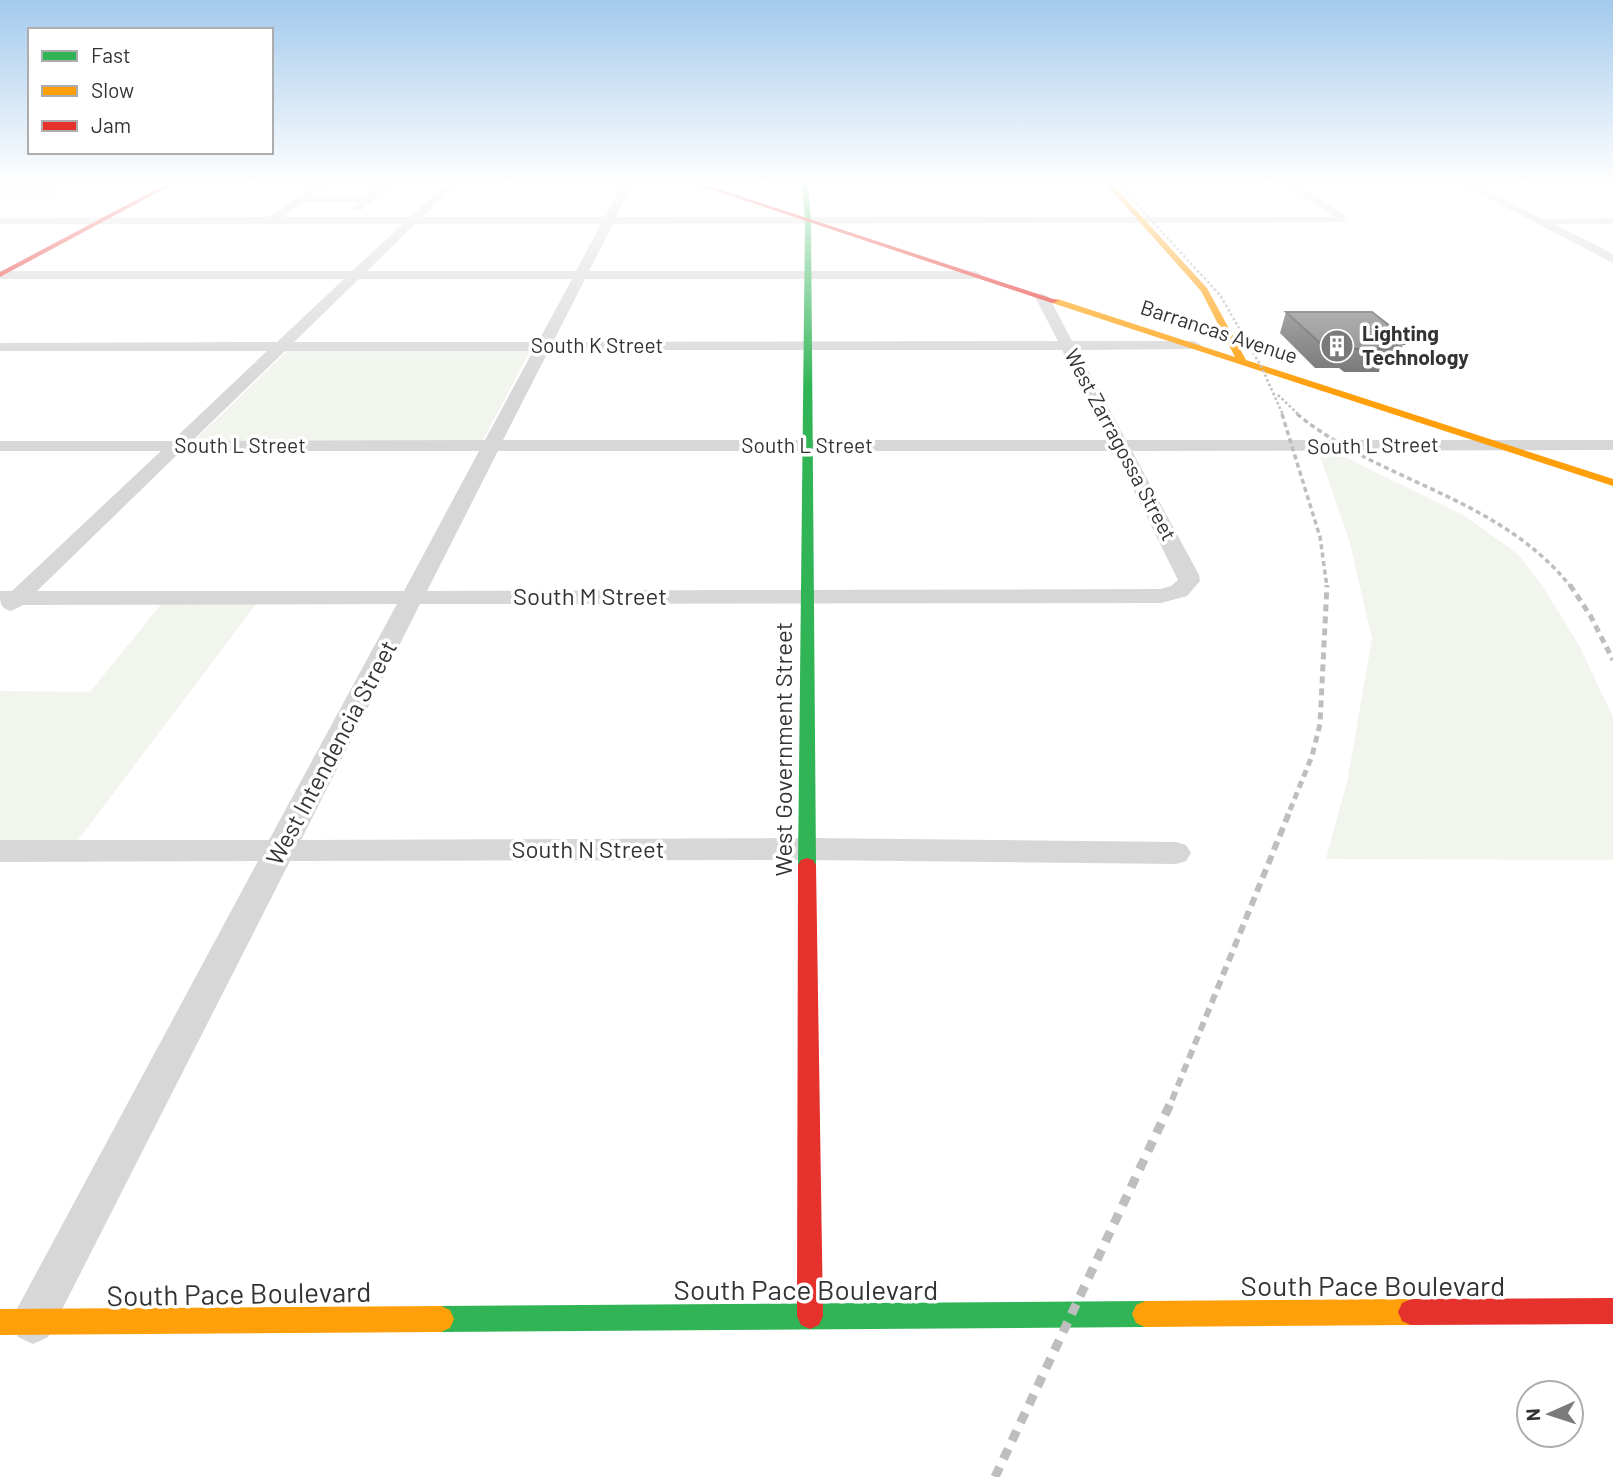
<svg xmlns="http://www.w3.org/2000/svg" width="1613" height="1477" font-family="Barlow,sans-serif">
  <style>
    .green { fill: #f1f5ed }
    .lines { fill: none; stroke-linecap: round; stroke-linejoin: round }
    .street { fill: #d7d7d7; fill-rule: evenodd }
    .fast { fill: #30b455; fill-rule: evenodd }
    .slow { fill: #ff9f0a; fill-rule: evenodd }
    .jam { fill: #e5322d; fill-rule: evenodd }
    .rail-far4 { stroke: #bebebe; stroke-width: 2.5; stroke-dasharray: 2.5 2.5; stroke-linecap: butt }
    .rail-far3 { stroke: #bebebe; stroke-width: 3.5; stroke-dasharray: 5 3.5; stroke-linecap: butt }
    .rail-far2 { stroke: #bebebe; stroke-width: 5; stroke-dasharray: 7 5; stroke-linecap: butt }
    .rail-far1 { stroke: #bebebe; stroke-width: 6; stroke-dasharray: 9 6; stroke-linecap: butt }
    .rail { stroke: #bebebe; stroke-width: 9; stroke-dasharray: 11 9; stroke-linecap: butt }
    .wall { fill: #6f6f6f }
    .building { fill: #818181; stroke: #5a5a5a; stroke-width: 2 }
    .labels { text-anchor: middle; stroke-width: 7; stroke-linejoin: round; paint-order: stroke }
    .far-street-label { font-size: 21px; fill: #333; stroke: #fff }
    .far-poi-label { font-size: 21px; font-weight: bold; fill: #333; stroke: #fff; text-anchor: start }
    .street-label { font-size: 24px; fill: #333; stroke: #fff }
    .near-street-label { font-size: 28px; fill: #333; stroke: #fff }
  </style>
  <rect width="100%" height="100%" fill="#fff"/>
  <g class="green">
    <path d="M0,182H82L48,198H0Z"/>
    <path d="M288,350L530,351L482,442H193Z"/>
    <path d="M1318,450L1333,451L1463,515L1518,554L1543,587L1579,645L1613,717V860L1326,859L1347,782L1372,639L1350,543Z"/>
    <path d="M162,603H257L78,840L0,841V691L90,692Z"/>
  </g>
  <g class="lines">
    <g class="street">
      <path d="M319,182H330L312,196H366L383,182H394L360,211L351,209L358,202H304L283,217H410L448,182H458L422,217H605L624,182H634L616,217H1334L1283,182H1294L1344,214L1345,222L613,224L589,271H976L982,275L976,279H585L553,342L1058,341L1035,297L1042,293L1049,297L1072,341H1194L1201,345L1194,349L1077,350L1126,440H1613V450L1132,451L1199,575L1200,581L1187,596L1161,603L420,604L301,840L807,838L1176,842L1186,845L1191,853L1186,861L1176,864L807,860L290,861L48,1337L33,1344L18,1337L11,1322L18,1307L258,861L0,862V840H269L397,604L23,605L11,611C0,608 0,603 0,591H12L161,451H0V441H172L267,351H0V343L277,342L344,279H0V271H352L403,224H0V218L269,217ZM415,224H601L576,271H367ZM359,279H572L538,342H294ZM549,350H1062L1108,440H503ZM285,351H533L485,440L192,441ZM181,451H479L404,591H37ZM498,451H1114L1178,580L1171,586L1160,589L427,591Z"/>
      <path d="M1457,182H1469L1543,219L1613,218V224H1554L1613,254V263Z"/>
    </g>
    <g class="fast">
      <path d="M802,182H808L811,221L816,865L813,870H801L798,865L805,221Z"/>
      <path d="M1145,1301L1154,1305L1158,1314L1154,1323L1145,1327L441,1332L432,1328L428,1319L432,1310L441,1306Z"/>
    </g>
    <g class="slow">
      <path d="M1104,182H1110L1207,288L1246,360L1613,479V486L1052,303V299H1058L1235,357L1201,291Z"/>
      <path d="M1411,1299L1420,1303L1424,1312L1420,1321L1411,1325L1145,1327L1136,1323L1132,1314L1136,1305L1145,1301Z"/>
      <path d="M441,1306L450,1310L454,1319L450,1328L441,1332L0,1335V1309Z"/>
    </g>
    <g class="jam">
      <path d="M170,182H177L0,277V272Z"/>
      <path d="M689,182H697L1059,301L1052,303Z"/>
      <path d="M807,858L813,860L816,865L823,1316L819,1325L810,1329L801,1325L797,1316L798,865L801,860Z"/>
      <path d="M1613,1298V1324L1411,1325L1402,1321L1398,1312L1402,1303L1411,1299Z"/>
    </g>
    <g class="rail-far4">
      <path d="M1116,182L1220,295L1262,368L1283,415"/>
      <path d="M1278,395L1299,415"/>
    </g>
    <g class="rail-far3">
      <path d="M1282,414L1320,537L1327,587"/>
      <path d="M1297,414C1381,483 1499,496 1571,587"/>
    </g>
    <g class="rail-far2">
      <path d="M1570,585L1590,615L1613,660"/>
      <path d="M1290,810L1312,756L1320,724L1327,585"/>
    </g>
    <path class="rail-far1" d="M1172,1100L1291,808"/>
    <path class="rail" d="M995,1477L1173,1098"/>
  </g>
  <path class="wall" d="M1286,312L1404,337L1402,343L1403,344L1395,367H1380L1379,372H1344L1339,368H1315L1280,333Z"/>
  <path class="building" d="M1286,312H1372L1404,337L1394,338L1403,344H1381L1387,349H1351L1346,345H1322Z"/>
  <linearGradient id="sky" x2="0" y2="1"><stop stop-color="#a3caec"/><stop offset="0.47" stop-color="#fff"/><stop offset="1" stop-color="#fff" stop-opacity="0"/></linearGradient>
  <rect width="1613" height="388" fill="url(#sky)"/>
  <defs>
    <symbol id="building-disc" viewBox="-11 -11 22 22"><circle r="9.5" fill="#7a7a7a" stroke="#fff"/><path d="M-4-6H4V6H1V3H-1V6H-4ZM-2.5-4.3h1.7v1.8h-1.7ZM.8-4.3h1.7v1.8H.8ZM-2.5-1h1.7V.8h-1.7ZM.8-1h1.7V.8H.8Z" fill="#fff"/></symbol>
  </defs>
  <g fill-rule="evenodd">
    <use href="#building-disc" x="1318" y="327" width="38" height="38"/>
  </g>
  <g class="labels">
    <g class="far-street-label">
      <text transform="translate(1219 332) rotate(18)" y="7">Barrancas Avenue</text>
      <text x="597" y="353">South K Street</text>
      <text transform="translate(1120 445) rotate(62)" y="7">West Zarragossa Street</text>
      <text x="240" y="453">South L Street</text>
      <text x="807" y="453">South L Street</text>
      <text transform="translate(1373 446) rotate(-1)" y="7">South L Street</text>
    </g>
    <g class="far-poi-label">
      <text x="1362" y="341">Lighting<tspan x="1362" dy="24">Technology</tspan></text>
    </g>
    <g class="street-label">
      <text x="590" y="605">South M Street</text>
      <text transform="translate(784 749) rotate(-90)" y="8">West Government Street</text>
      <text transform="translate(332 753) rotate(-62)" y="8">West Intendencia Street</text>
      <text x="588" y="858">South N Street</text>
    </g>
    <g class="near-street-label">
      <text x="1373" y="1296">South Pace Boulevard</text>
      <text x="806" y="1300">South Pace Boulevard</text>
      <text transform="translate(239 1294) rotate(-1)" y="10">South Pace Boulevard</text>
    </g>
  </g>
  <rect x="28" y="28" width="245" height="126" fill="#ffffff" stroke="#adadad" stroke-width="2"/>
  <rect x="42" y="51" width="35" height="10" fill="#30b455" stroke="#adadad" stroke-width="2"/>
  <text x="91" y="63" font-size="21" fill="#333333">Fast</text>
  <rect x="42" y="86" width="35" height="10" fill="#ff9f0a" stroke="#adadad" stroke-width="2"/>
  <text x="91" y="98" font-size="21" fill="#333333">Slow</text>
  <rect x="42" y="121" width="35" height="10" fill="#e5322d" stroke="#adadad" stroke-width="2"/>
  <text x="91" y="133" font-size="21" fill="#333333">Jam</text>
  <g transform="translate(1550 1414) rotate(267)"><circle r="33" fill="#ffffff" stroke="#adadad" stroke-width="2"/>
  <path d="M0-5L12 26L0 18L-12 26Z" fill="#7a7a7a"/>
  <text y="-10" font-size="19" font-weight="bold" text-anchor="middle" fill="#333333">N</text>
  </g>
</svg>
